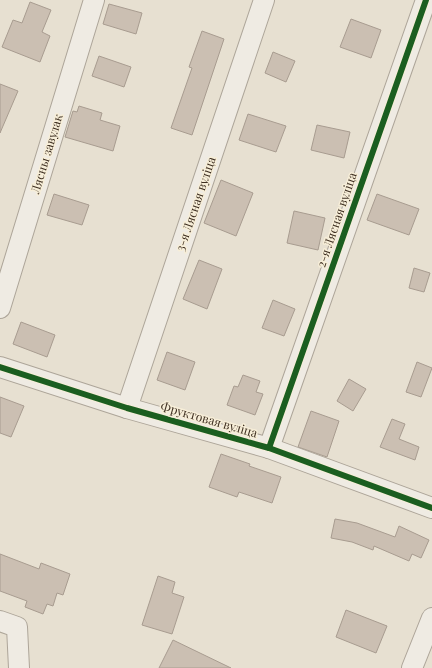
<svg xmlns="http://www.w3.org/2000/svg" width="432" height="668" font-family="'Playfair Display',serif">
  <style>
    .building { fill: #cbbfb2; stroke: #a89c90 }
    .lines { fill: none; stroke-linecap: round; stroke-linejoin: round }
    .minor-casing { stroke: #ada599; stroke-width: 22 }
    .minor { stroke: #efebe3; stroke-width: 20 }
    .cycleway-casing { stroke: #f7eed8; stroke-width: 8 }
    .cycleway { stroke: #1b5e20; stroke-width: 6 }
    .labels { text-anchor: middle; stroke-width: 3; stroke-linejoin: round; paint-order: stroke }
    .street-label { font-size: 12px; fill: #3d2e20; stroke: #f7eed8 }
  </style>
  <rect width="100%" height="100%" fill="#e7e0d1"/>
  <g class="building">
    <path d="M30,2L51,10L42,32L50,36L40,62L2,47L13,20L22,23Z"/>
    <path d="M109,4L142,13L136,34L103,24Z"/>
    <path d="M351,19L381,30L371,58L340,47Z"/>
    <path d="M202,31L224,39L192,135L171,128L192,68L189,67Z"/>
    <path d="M273,52L295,61L286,82L265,73Z"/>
    <path d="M99,56L131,67L124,87L92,76Z"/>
    <path d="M0,84L18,91L0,133Z"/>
    <path d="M79,106L102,113L100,120L120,126L113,151L65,137L73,111L77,112Z"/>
    <path d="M248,114L286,126L276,152L239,140Z"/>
    <path d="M317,125L350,132L344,158L311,150Z"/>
    <path d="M221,180L253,193L236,236L204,223Z"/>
    <path d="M54,194L89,205L82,225L47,215Z"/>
    <path d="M377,194L419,209L409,235L367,220Z"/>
    <path d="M294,211L325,218L318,250L287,243Z"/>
    <path d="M199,260L222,269L207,309L183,299Z"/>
    <path d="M414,268L430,273L424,292L409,288Z"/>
    <path d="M273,300L295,309L284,336L262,328Z"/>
    <path d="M21,322L55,335L47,357L13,344Z"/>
    <path d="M167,352L195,362L185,390L157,380Z"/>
    <path d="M417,362L432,368L421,397L406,392Z"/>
    <path d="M243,375L260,381L256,392L263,394L255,415L227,405L234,386L238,387Z"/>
    <path d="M349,379L366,389L353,411L337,401Z"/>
    <path d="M0,397L24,406L11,437L0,433Z"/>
    <path d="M311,411L339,421L327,457L298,447Z"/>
    <path d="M392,419L405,424L399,439L419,447L415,460L380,447Z"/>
    <path d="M221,454L250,464L249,466L281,477L272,503L239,492L237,497L209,487Z"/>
    <path d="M335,519L357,523L395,537L399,526L429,540L421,558L412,554L409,561L374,546L373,550L352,542L331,538Z"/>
    <path d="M0,554L39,569L41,563L70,574L63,595L57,593L53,606L47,604L43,614L25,607L27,601L0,591Z"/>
    <path d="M158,576L175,582L172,593L184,597L172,634L142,625Z"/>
    <path d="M346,610L387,626L376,653L336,637Z"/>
    <path d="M173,640L231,668H159Z"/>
  </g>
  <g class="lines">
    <defs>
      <g id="minor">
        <path d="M0,308L94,0"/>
        <path d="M0,367L127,408L269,448L432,508"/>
        <path d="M127,408L264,0"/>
        <path d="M269,448L426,0"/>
        <path d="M0,621L17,627L19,668"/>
        <path d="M412,668L432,618"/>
      </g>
    </defs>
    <use href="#minor" class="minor-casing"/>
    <use href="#minor" class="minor"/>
    <defs>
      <g id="cycleway">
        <path d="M0,367L127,408L269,448L432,508"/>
        <path d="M269,448L426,0"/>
      </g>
    </defs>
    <use href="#cycleway" class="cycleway-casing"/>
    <use href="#cycleway" class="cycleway"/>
  </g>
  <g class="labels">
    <g class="street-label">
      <text transform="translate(47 154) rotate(-73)" y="4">Лясны завулак</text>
      <text transform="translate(196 204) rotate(-71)" y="4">3-я Лясная вуліца</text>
      <text transform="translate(337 220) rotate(-71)" y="4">2-я Лясная вуліца</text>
      <text transform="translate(209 420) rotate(16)" y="4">Фруктовая вуліца</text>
    </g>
  </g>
</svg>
